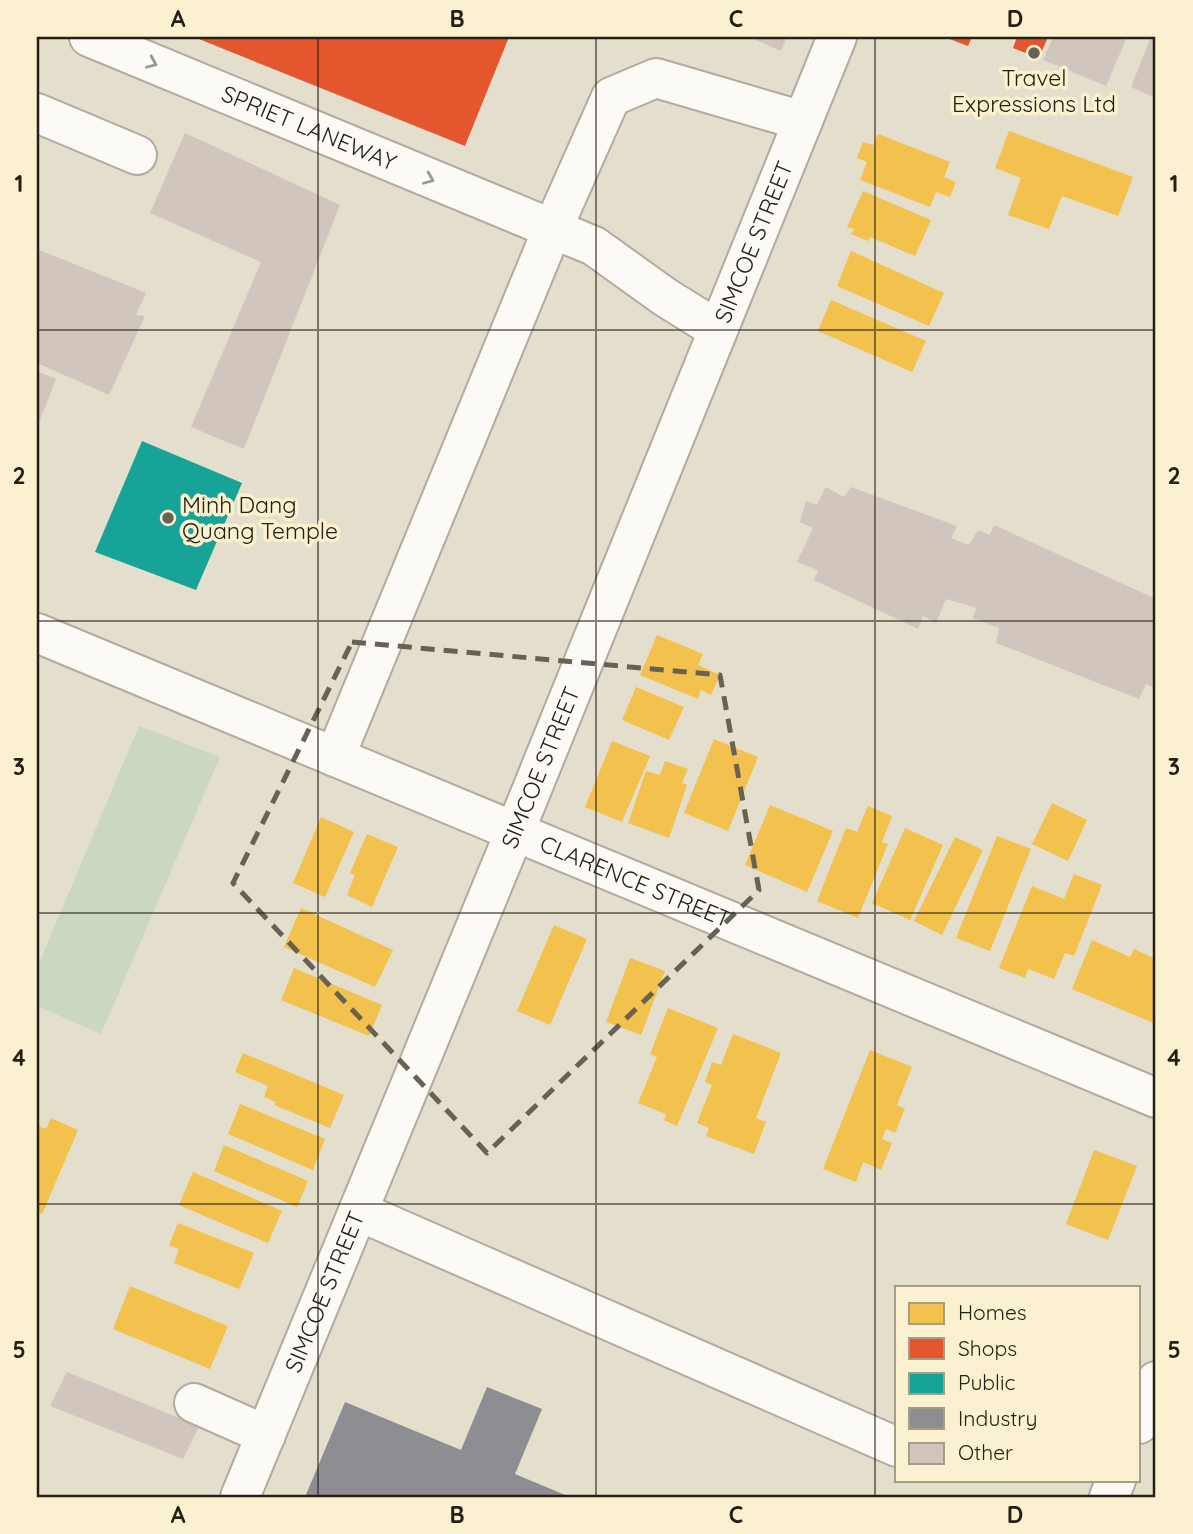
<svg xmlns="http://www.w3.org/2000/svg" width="1193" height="1534" font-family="Quicksand,sans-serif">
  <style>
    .green { fill: #cad8c1 }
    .homes { fill: #f2c14e }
    .shops { fill: #e4572e }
    .public { fill: #17a398 }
    .industry { fill: #8d8d92 }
    .building { fill: #d1c6bd }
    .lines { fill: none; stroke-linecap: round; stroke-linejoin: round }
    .minor-casing { stroke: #b0ab9e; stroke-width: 42 }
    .minor { stroke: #fbfaf7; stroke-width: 38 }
    .oneway { stroke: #9a9891 }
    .marked { fill: none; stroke: #676254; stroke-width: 5; stroke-dasharray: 14 9; stroke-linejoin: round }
    .grid { fill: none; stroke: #242014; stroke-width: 2; stroke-opacity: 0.55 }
    .poi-dot { fill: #676254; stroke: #fbf0cf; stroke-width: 2.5 }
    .labels { text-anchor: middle; stroke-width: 7; stroke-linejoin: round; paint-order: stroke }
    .poi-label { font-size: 23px; fill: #242014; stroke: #fbf0cf }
    .street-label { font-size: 23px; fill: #242014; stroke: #fbf0cf }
    .neatline { fill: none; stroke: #242014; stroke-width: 2.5 }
    .grid-label { font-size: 23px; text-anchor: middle; font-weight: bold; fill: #242014 }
  </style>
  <rect width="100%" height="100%" fill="#e4decc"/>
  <path class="green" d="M139,726L220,757L101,1034L37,1006V968Z"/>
  <g class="homes">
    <path d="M1009,131L1133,177L1118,216L1062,196L1049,229L1008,215L1021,178L995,168Z"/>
    <path d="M878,134L950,162L944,177L956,182L950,197L936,192L930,207L860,180L867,162L857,158L863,142L873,145Z"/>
    <path d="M863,191L931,220L915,256L870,237L868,241L851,234L854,229L847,227Z"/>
    <path d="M851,251L944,293L929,326L837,286Z"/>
    <path d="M831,300L926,341L912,372L818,331Z"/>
    <path d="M657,635L703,654L698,665L720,675L711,695L701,690L698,699L640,675Z"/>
    <path d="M636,687L684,707L669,740L622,720Z"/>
    <path d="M714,739L758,757L728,831L684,813Z"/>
    <path d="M612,741L650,756L622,822L585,807Z"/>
    <path d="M665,761L688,769L682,783L687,785L669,838L628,823L646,771L660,775Z"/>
    <path d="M1052,803L1087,820L1068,861L1032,844Z"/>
    <path d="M770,805L833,831L807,892L745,865Z"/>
    <path d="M868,806L892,816L882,842L888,844L858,918L817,901L846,828L857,832Z"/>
    <path d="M321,817L354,832L325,897L293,883Z"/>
    <path d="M905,828L943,845L910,920L872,903Z"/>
    <path d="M367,834L398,847L372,907L347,895L355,875L350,873Z"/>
    <path d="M997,836L1031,849L990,951L956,938Z"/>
    <path d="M955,837L983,850L942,935L914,921Z"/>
    <path d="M1074,874L1102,885L1074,956L1065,953L1054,979L1028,969L1025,978L999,968L1032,886L1064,899Z"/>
    <path d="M301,908L393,950L375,987L284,947Z"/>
    <path d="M554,925L587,939L550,1025L517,1011Z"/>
    <path d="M1092,940L1130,957L1134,949L1156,959V1024L1072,989Z"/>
    <path d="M630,958L665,971L641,1035L606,1022Z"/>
    <path d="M294,968L382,1005L369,1036L281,1000Z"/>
    <path d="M668,1008L718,1028L677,1126L664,1120L666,1114L638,1103L657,1057L650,1054Z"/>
    <path d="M733,1034L781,1053L756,1118L766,1122L754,1154L706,1136L709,1128L697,1123L712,1085L705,1082L712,1062L721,1065Z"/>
    <path d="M870,1050L912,1067L897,1105L905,1109L895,1133L886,1129L882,1139L892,1143L881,1170L863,1162L856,1182L823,1169Z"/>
    <path d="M243,1053L344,1095L330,1128L274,1105L276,1102L264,1097L268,1086L235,1072Z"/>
    <path d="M240,1104L325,1139L313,1170L228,1134Z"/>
    <path d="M51,1118L78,1130L42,1214L37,1212V1125L46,1129Z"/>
    <path d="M224,1145L308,1181L297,1207L214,1171Z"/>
    <path d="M1094,1150L1137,1166L1108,1240L1066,1224Z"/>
    <path d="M193,1172L282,1211L268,1243L179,1205Z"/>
    <path d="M178,1223L254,1253L239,1289L174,1263L179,1249L169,1245Z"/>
    <path d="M130,1286L228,1326L210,1369L113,1329Z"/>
  </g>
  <g class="shops">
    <path d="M194,37H509L465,146Z"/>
    <path d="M944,37H972L968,46Z"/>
    <path d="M1017,37H1048L1039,58L1013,48Z"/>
  </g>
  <path class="public" d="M142,441L242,483L196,590L95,552Z"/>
  <path class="industry" d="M487,1387L542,1409L515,1474L570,1497H305L345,1402L461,1450Z"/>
  <g class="building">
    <path d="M749,37H787L781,51Z"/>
    <path d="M1053,37H1127L1106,86L1043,60Z"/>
    <path d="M1151,37H1156V98L1131,87Z"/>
    <path d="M185,133L340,205L244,449L191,427L261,262L150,213Z"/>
    <path d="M37,249L146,293L136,315L145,316L109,395L37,363Z"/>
    <path d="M37,371L56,379L37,428Z"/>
    <path d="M826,487L844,497L851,487L957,526L951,538L969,545L978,530L990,535L994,525L1156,599V689L1146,684L1139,699L996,643L999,628L972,618L977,608L946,599L936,623L923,616L918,629L814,580L818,570L797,562L813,528L800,522L806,501L817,505Z"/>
    <path d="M67,1372L199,1426L183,1459L50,1406Z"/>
  </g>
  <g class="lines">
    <defs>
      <g id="minor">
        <path id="s1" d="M89,37L594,246L665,297L718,330"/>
        <path d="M37,113L137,155"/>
        <path id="s2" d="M37,633L1156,1098"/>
        <path d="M335,757L552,230L611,97L656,78L803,121"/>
        <path d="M358,1211L897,1447"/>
        <path d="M194,1403L266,1435"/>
        <path d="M1139,1424L1156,1381"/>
        <path id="s3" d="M240,1497L515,831L837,37"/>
        <path d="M1109,1497L1116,1480"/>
      </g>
    </defs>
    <use href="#minor" class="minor-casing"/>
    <use href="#minor" class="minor"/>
  </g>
  <defs><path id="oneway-chevron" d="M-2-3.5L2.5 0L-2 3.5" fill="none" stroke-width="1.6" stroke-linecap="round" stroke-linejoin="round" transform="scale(1.75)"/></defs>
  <g class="oneway">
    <use href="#oneway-chevron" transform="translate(152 63) rotate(23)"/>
    <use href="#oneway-chevron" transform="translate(429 179) rotate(23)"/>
  </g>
  <path class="marked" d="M352,642L720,675L759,890L487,1153L233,883Z"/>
  <path class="grid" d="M318,37V1497M596,37V1497M875,37V1497M37,330H1156M37,621H1156M37,913H1156M37,1204H1156"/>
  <g class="poi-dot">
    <circle cx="1034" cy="53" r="7"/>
    <circle cx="168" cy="518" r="7"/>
  </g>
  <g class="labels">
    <g class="poi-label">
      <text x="1034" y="86">Travel<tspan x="1034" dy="26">Expressions Ltd</tspan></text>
      <text x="182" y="513" text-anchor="start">Minh Dang<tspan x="182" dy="26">Quang Temple</tspan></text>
    </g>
    <g class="street-label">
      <text dy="8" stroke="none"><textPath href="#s1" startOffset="238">SPRIET LANEWAY</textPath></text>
      <text dy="8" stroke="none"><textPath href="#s3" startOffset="1356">SIMCOE STREET</textPath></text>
      <text dy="8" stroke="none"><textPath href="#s3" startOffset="789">SIMCOE STREET</textPath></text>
      <text dy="8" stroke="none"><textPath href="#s2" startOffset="648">CLARENCE STREET</textPath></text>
      <text dy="8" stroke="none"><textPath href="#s3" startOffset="222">SIMCOE STREET</textPath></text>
    </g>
  </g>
  <rect width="1193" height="1534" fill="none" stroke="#fbf0cf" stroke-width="77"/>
  <rect x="895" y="1286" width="245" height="196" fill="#fbf0cf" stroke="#a59d84" stroke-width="2"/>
  <rect x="909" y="1303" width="35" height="21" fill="#f2c14e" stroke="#a59d84" stroke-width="2"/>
  <text x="958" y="1320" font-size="21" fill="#242014">Homes</text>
  <rect x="909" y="1338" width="35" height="21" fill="#e4572e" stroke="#a59d84" stroke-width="2"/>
  <text x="958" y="1356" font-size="21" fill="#242014">Shops</text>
  <rect x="909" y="1373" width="35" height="21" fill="#17a398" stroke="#a59d84" stroke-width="2"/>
  <text x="958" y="1390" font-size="21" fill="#242014">Public</text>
  <rect x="909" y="1408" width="35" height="21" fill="#8d8d92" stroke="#a59d84" stroke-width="2"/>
  <text x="958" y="1426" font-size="21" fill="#242014">Industry</text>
  <rect x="909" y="1443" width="35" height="21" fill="#d1c6bd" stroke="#a59d84" stroke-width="2"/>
  <text x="958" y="1460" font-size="21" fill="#242014">Other</text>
  <rect x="38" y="38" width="1116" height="1458" class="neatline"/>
  <g class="grid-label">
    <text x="178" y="27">A</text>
    <text x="457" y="27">B</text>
    <text x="736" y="27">C</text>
    <text x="1015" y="27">D</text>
    <text x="19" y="192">1</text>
    <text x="1174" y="192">1</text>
    <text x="19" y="484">2</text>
    <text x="1174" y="484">2</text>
    <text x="19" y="775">3</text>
    <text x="1174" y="775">3</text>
    <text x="19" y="1066">4</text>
    <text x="1174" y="1066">4</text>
    <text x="19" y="1358">5</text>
    <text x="1174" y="1358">5</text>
    <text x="178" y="1523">A</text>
    <text x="457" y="1523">B</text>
    <text x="736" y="1523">C</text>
    <text x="1015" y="1523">D</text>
  </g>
</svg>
